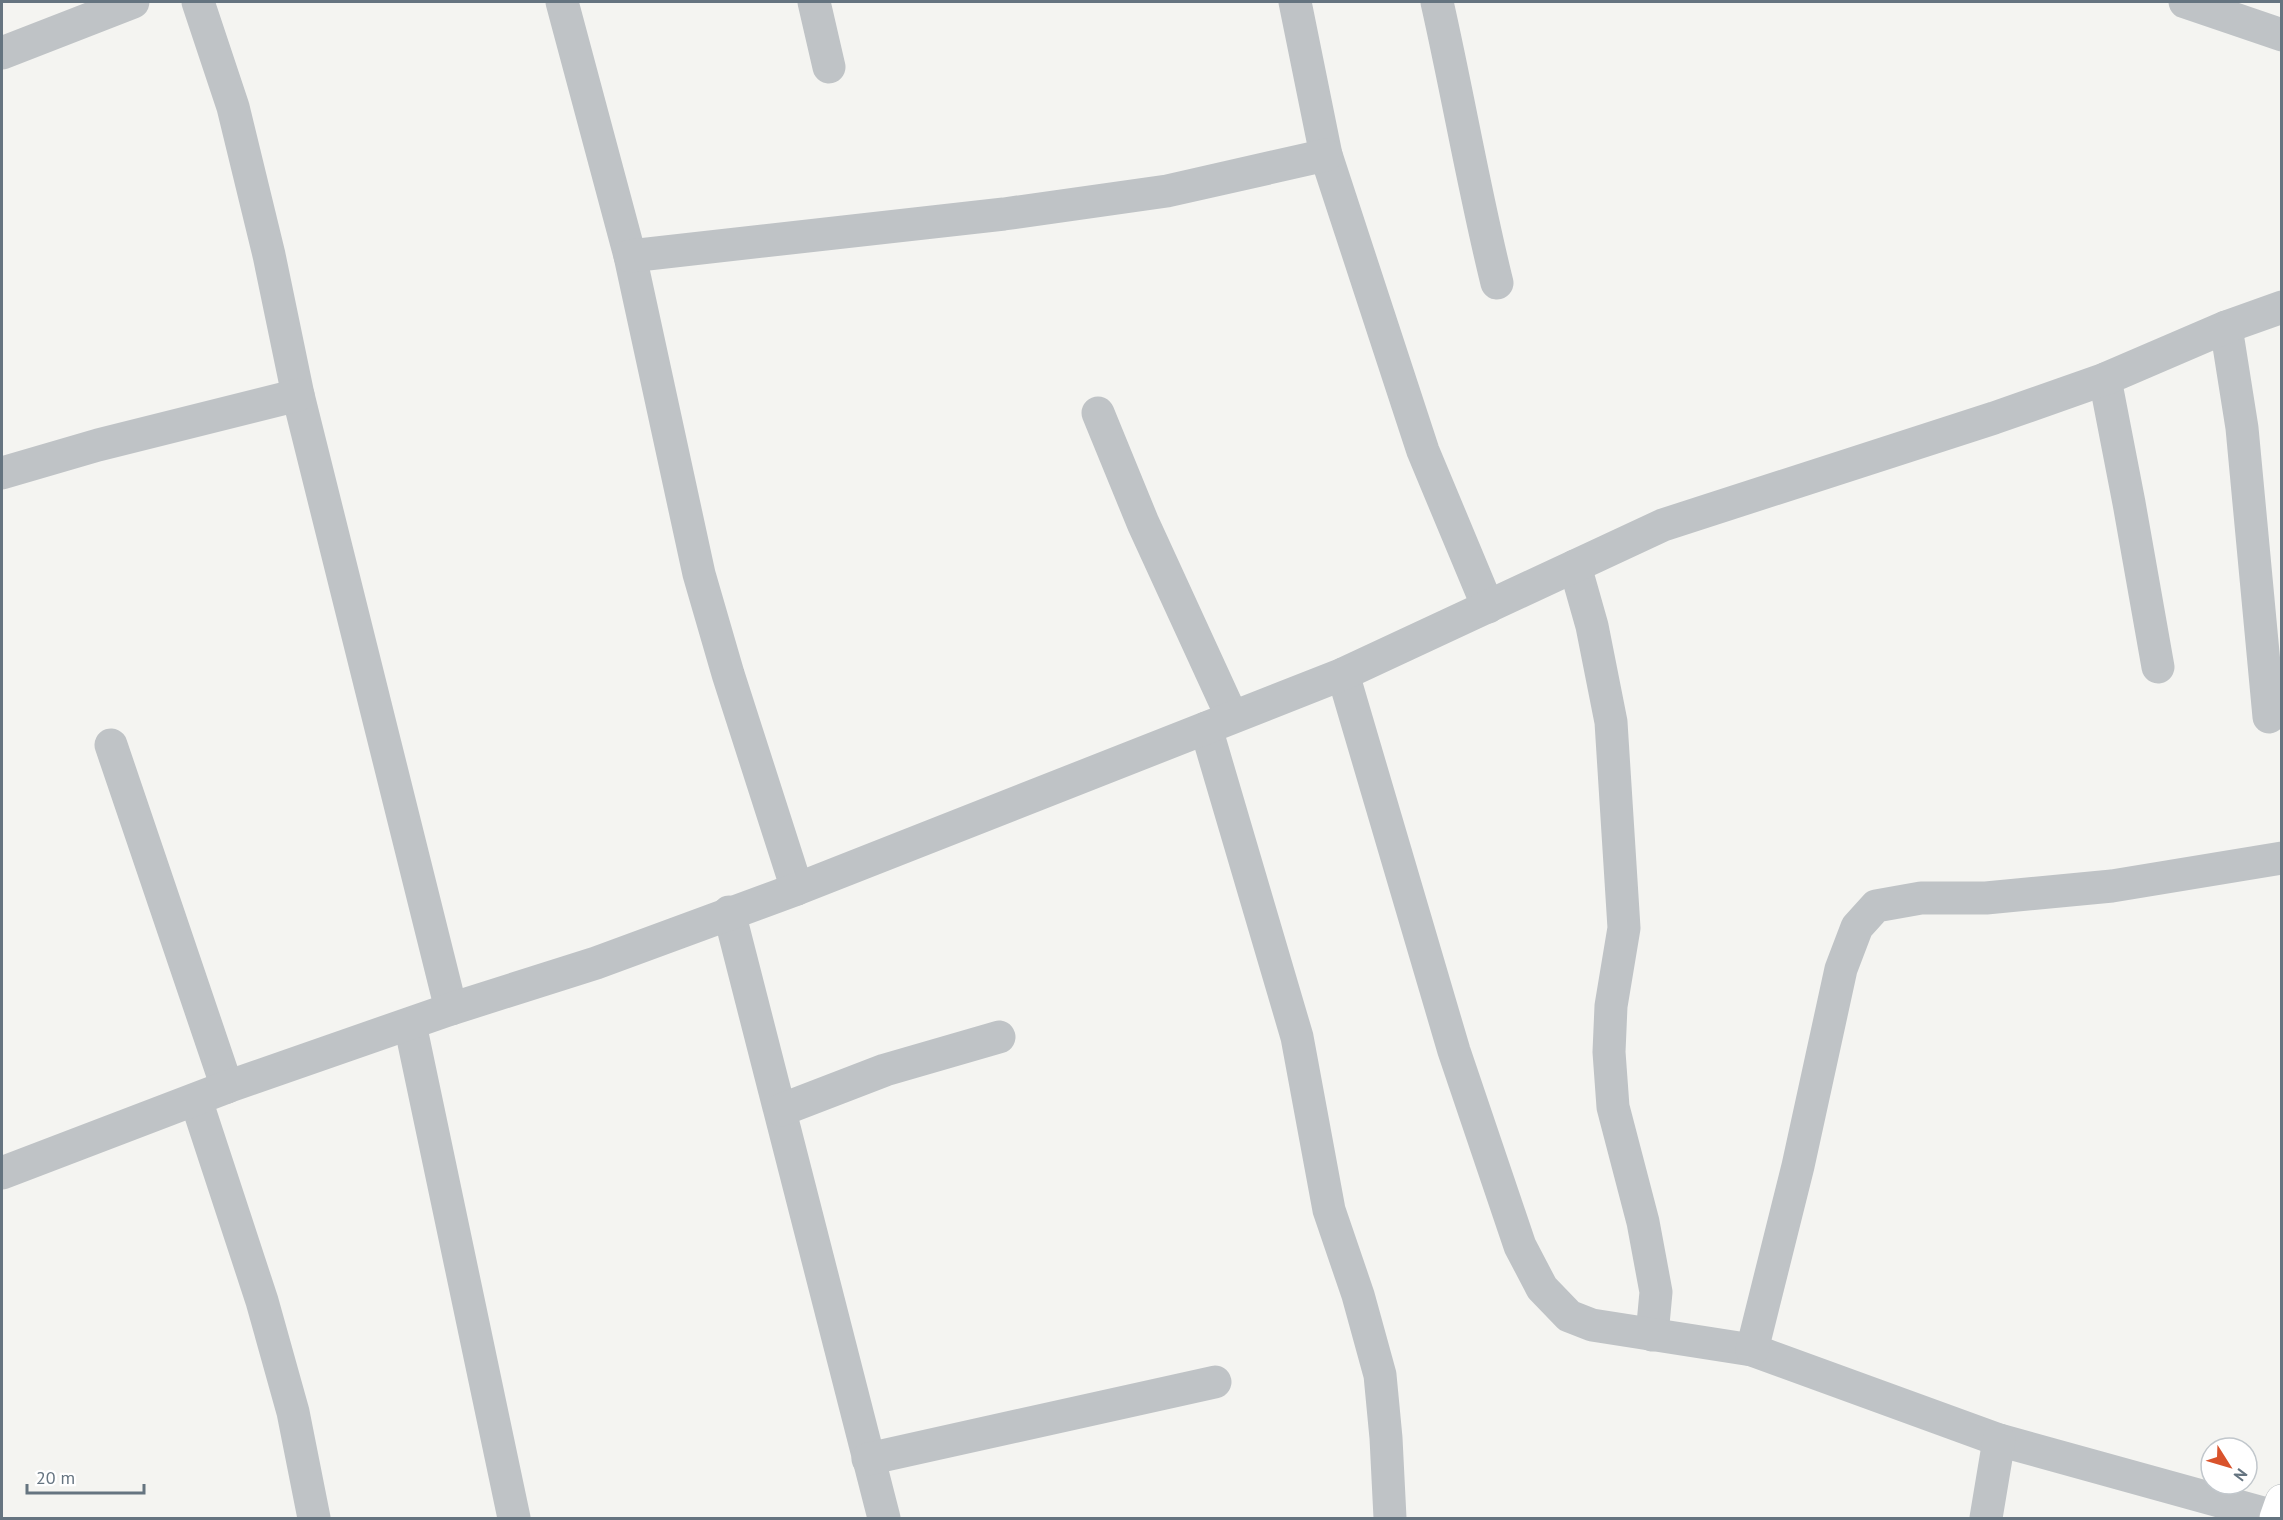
<svg xmlns="http://www.w3.org/2000/svg" width="2283" height="1520" font-family="'PT Sans',sans-serif">
  <style>
    .lines { fill: none; stroke-linecap: round; stroke-linejoin: round }
    .secondary-casing { stroke: #b2b7ba; stroke-width: 34 }
    .street { stroke: #bfc3c6; stroke-width: 33 }
    .secondary { stroke: #fff; stroke-width: 33 }
  </style>
  <rect width="100%" height="100%" fill="#f4f4f1"/>
  <g class="lines">
    <defs>
      <path id="secondary" d="M2276,1518L2282,1501"/>
    </defs>
    <use href="#secondary" class="secondary-casing"/>
    <g class="street">
      <path d="M198,2L233,107L269,255L298,395L451,1009"/>
      <path d="M562,2L630,256L699,574L728,674L797,889"/>
      <path d="M814,2L829,67"/>
      <path d="M1295,2L1326,155L1423,451L1488,607"/>
      <path d="M1437,2C1458,95 1474,190 1497,283"/>
      <path d="M2185,2L2282,35"/>
      <path d="M2,53L133,2"/>
      <path d="M630,256L1004,214L1167,191L1326,155"/>
      <path d="M2226,327L2242,428L2269,717"/>
      <path d="M2105,379L2129,503L2158,667"/>
      <path d="M1098,413L1143,523L1232,717"/>
      <path d="M2,473L98,445L298,395"/>
      <path d="M1575,566L1592,626L1611,722L1624,928L1611,1006L1609,1052L1613,1107L1643,1222L1656,1292L1652,1335"/>
      <path d="M1343,674L1454,1051L1520,1246L1542,1288L1569,1316L1592,1325L1752,1350L1999,1440L2277,1517"/>
      <path d="M1206,728L1297,1037L1329,1210L1358,1295L1380,1375L1386,1438L1390,1518"/>
      <path d="M111,745L227,1087"/>
      <path d="M729,912C782,1114 831,1317 884,1518"/>
      <path d="M410,1024L514,1518"/>
      <path d="M196,1100L262,1301L293,1412L314,1518"/>
      <path d="M781,1110L885,1070L999,1037"/>
      <path d="M2,1173L227,1087L451,1009L596,963L797,889L1343,674L1663,525L1994,418L2105,379L2226,327L2282,307"/>
      <path d="M1752,1350L1798,1166L1841,969L1857,927L1876,906L1921,898H1986L2112,886L2282,858"/>
      <path d="M868,1459L1215,1382"/>
      <path d="M1986,1518L1999,1440"/>
    </g>
    <use href="#secondary" class="secondary"/>
  </g>
  <rect width="2283" height="1520" fill="none" stroke="#657480" stroke-width="6"/>
  <g transform="translate(2229 1466) rotate(127)"><circle r="28" fill="#ffffff" stroke="#c1c7cc" stroke-width="1.5"/>
  <path d="M0-4.5L10 22L0 15L-10 22Z" fill="#d9532c"/>
  <text y="-9" font-size="16" font-weight="bold" text-anchor="middle" fill="#657480">N</text>
  </g>
  <path d="M27 1484v9h117v-9" fill="none" stroke="#657480" stroke-width="3"/>
  <text x="36" y="1484" font-size="18" fill="#657480" stroke="#ffffff" stroke-width="4.5" paint-order="stroke">20 m</text>
</svg>
